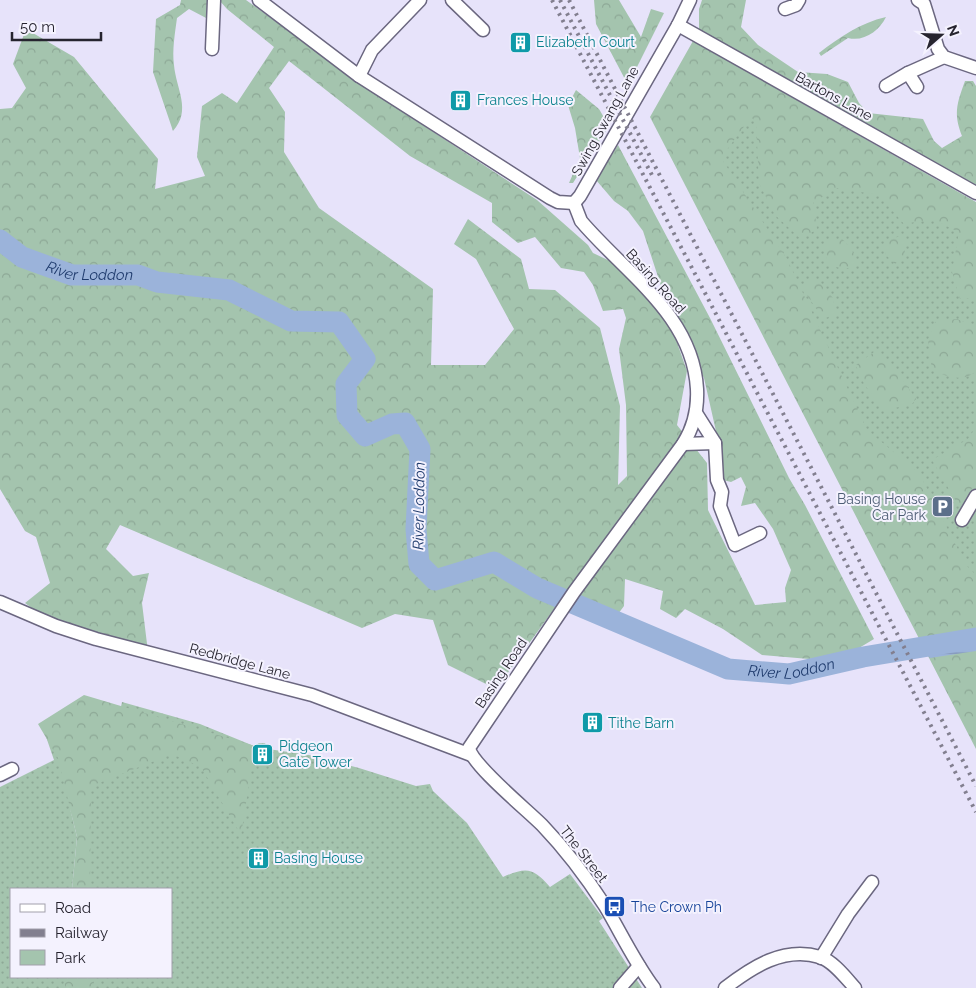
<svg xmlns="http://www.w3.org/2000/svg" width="976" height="988" font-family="Raleway,sans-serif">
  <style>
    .green { fill: url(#green-dots) }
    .forest { fill: url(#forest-crowns); fill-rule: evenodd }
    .water { fill: url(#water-rules) }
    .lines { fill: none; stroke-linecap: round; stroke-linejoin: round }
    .river { stroke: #9bb3da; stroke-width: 21 }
    .minor-casing { stroke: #6b6780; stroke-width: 15 }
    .minor { stroke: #fff; stroke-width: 12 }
    .rail { stroke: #827f8f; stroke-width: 4; stroke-dasharray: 2.5 5; stroke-linecap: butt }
    .labels { text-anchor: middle; stroke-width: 4; stroke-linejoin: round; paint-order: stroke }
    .culture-label { font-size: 14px; fill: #0d838f; stroke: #f4f2fe; text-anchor: start }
    .street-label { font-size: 14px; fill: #26242f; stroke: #f4f2fe }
    .service-label { font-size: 14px; fill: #4e5e75; stroke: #f4f2fe; text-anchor: end }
    .transit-label { font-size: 14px; fill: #164399; stroke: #f4f2fe; text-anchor: start }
    .water-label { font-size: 15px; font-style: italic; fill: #1e3a6c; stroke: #f4f2fe }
  </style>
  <defs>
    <pattern id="green-dots" width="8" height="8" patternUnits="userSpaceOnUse" patternTransform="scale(1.25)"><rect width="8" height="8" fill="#a4c4ae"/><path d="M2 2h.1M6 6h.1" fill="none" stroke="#8da896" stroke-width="1.8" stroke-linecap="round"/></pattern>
    <pattern id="forest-crowns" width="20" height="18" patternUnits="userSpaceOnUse" patternTransform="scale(1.25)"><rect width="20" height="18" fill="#a4c4ae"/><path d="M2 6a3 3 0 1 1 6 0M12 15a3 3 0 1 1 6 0" fill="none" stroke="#8da896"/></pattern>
    <pattern id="water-rules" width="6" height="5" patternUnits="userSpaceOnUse" patternTransform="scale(1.25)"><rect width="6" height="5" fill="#9bb3da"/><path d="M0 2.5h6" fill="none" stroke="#7e91b1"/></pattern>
  </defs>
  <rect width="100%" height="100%" fill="#e7e3fa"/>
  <g class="green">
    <path d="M693,54L976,214V732L655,118Z"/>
    <path d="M122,702L200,724L254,746L259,743H265L268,749L309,755L359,768L416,786L430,784L433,791L467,823L503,877C526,867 533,867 550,887L570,874L603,918L599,921L642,988H73L74,977H171V889H79L81,848L70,808L77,837L72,889H11V977H65V988H0V787L54,760L43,728L118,721Z"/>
  </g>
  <g class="forest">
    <path d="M181,0H211L208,19L189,9L177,18C175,33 172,50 174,65C176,89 192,110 173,131L153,72L156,19L180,5Z"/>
    <path d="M219,0H246L380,97L537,200L588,245L593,253L610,261L644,292L673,331L687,371L677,425L707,463L708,510L755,605L786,602L785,588L791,570L773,529L755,503L741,506L746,487L741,477L731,482L723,480L720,449L704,378L663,292L643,231L628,211L614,201L596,180L618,145L710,318L789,478L805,505L874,639L849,654L809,659L762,655L723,629L685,609L676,618L660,609L663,591L625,579L624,606L615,618L576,601L583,569L496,689L448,665L433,620L395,614L362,628L120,525L106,549L133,576L149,573L142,603L148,652L56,626L25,603L50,583L36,537L25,531L0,489V109L12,108L26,88L13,64L26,29L74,57L158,159L155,189L205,176L197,157L202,106L222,93L237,103L274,47L227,9ZM289,61L410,156L492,203V222L518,243L535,237L561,268L584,272L593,285L603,311L623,309L626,318L619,349L626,405L627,476L618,485L620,406L600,328L555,290L529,289L521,259L468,219L454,244L476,259L514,329L485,365H431L433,289L319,208L284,152L285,112L269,88Z"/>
    <path d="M594,0H619L641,37L651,9L664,13L628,85L596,24Z"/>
    <path d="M702,0H746L741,27L758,45L798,72L827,74L848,82L859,103L868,113L923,119L934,141L942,148L962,136C953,114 957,103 965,81H973L976,86V186L699,30V9Z"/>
    <path d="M886,17C879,31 864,42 848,38L821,56L819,53C840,37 860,23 886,17Z"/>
    <path d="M693,41L976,202V298L960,299L952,272L959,232L932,219L904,224L879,195L836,188L813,203L817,229L801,239L775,215L759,183L756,122L751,117L721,158L787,259L867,430L919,473L966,565L976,575V749L650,117Z"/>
    <path d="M576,90L599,109L609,126L573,183H569L580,158L575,128L568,105Z"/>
    <path d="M901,236L906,243L904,257L895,264L886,255L884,245L887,240Z"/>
    <path d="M832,239H842C851,247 855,253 856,265C845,271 838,269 827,262L824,246Z"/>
    <path d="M809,281H818L833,298L836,314L823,319L803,289Z"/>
    <path d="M957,319L976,327L975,372C962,383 945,376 932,370L928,340L935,322Z"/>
    <path d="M874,352L895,369L916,399L912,404L886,410C874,398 860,382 856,365Z"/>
    <path d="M976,427V480L961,510L932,460L968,439Z"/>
    <path d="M84,695L255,746L241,835L201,767L172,754L91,786L90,889H72L77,837L58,758L38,724Z"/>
    <path d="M65,977H93L94,988H65Z"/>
  </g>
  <path class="water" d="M967,635H976V651L930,658L921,643Z"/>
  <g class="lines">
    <path class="river" id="s1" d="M0,240L22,257L72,275H138L157,282L229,290L291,321L339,322L365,359L346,384L347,415L365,436L392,424L405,423L420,449L416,529L419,564L435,580L494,562L537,588L728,669L789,674L863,657L976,638"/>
    <defs>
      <g id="minor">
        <path d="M259,0L359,76L550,198L558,202L574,203"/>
        <path d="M452,0L483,30"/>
        <path d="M918,0L924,4L938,49L944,57L976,68"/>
        <path d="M785,9L796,5L799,0"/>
        <path d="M678,25L976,193"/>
        <path d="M212,49L214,0"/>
        <path d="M908,73L917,87"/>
        <path d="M359,76L372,50L420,0"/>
        <path d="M886,86L908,73L944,57"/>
        <path d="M574,203L581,221C625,273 693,315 697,389C698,410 694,427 683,444L574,592L469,748C472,765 526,809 542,825C565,849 587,878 605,906C621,933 635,963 654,988"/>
        <path d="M574,203L580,196L678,25L690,0"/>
        <path d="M696,413L715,443L717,480L722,492L720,506L735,545L760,533"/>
        <path d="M683,444L715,443"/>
        <path d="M962,520L976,496"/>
        <path d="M0,602L56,626L96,639L312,695L471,755"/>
        <path d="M0,775L12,769"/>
        <path d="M821,958L848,914L872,882"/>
        <path d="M620,988L639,966"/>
        <path d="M725,988C752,967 784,946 820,957C833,961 846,978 855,988"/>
      </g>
    </defs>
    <use href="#minor" class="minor-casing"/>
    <use href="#minor" class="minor"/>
    <g class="rail">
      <path d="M552,0L976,812"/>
      <path d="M560,0L653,177"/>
      <path d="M569,0L976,786"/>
    </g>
  </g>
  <defs>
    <symbol id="building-square" viewBox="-11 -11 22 22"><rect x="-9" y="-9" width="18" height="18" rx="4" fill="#0f9aa8" stroke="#f4f2fe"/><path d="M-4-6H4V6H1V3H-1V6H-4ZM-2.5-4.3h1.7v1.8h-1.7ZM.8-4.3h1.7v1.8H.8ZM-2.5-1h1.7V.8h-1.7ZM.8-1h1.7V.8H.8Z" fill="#fff"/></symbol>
    <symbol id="parking-square" viewBox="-11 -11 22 22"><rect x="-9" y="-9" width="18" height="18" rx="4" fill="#5c6f8a" stroke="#f4f2fe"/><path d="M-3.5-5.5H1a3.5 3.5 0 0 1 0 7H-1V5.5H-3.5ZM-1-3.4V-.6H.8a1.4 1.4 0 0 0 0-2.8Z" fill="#fff"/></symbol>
    <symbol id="bus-square" viewBox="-11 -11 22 22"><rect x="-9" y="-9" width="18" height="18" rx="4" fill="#1a4fb4" stroke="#f4f2fe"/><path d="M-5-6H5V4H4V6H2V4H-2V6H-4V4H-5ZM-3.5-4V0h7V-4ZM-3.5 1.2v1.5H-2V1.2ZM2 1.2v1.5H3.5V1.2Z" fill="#fff"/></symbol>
  </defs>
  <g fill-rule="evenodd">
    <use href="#building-square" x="508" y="30" width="25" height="25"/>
    <use href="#building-square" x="448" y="88" width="25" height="25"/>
    <use href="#parking-square" x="930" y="494" width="25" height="25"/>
    <use href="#building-square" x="580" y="710" width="25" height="25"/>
    <use href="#building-square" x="250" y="742" width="25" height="25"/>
    <use href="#building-square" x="246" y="846" width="25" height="25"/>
    <use href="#bus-square" x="602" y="894" width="25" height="25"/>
  </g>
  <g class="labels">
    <g class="culture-label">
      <text x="536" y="47">Elizabeth Court</text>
      <text x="477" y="105">Frances House</text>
      <text x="608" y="728">Tithe Barn</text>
      <text x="279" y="751">Pidgeon<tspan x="279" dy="16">Gate Tower</tspan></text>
      <text x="274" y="863">Basing House</text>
    </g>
    <g class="street-label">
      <text transform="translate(834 96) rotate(29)" y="5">Bartons Lane</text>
      <text transform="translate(605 121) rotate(-61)" y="5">Swing Swang Lane</text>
      <text transform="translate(656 281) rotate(48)" y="5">Basing Road</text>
      <text transform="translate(240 661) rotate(15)" y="5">Redbridge Lane</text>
      <text transform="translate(501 673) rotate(-56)" y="5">Basing Road</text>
      <text transform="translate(584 854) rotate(52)" y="5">The Street</text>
    </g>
    <g class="service-label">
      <text x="926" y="504">Basing House<tspan x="926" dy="16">Car Park</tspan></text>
    </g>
    <g class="transit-label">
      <text x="631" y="912">The Crown Ph</text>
    </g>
    <g class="water-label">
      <text dy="5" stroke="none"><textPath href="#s1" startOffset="98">River Loddon</textPath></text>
      <text transform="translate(419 506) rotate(-89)" y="5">River Loddon</text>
      <text dy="5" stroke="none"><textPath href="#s1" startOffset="1086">River Loddon</textPath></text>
    </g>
  </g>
  <rect x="10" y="888" width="162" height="90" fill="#f4f2fe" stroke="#a2a0ab"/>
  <rect x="20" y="904" width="25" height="8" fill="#ffffff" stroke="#a2a0ab"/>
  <text x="55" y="913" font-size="15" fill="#26242f">Road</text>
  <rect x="20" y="929" width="25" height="8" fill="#827f8f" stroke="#a2a0ab"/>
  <text x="55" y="938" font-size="15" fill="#26242f">Railway</text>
  <rect x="20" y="950" width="25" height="15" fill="#a4c4ae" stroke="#a2a0ab"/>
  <text x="55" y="963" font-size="15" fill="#26242f">Park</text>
  <g transform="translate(941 35) rotate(70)" stroke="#f4f2fe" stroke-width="4" paint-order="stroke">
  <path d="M0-4L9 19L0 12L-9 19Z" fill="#26242f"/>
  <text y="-8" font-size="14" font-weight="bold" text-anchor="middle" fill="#26242f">N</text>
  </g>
  <path d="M12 32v8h89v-8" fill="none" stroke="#26242f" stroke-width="2.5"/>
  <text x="20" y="32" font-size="15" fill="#26242f" stroke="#f4f2fe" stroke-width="4" paint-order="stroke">50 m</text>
</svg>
